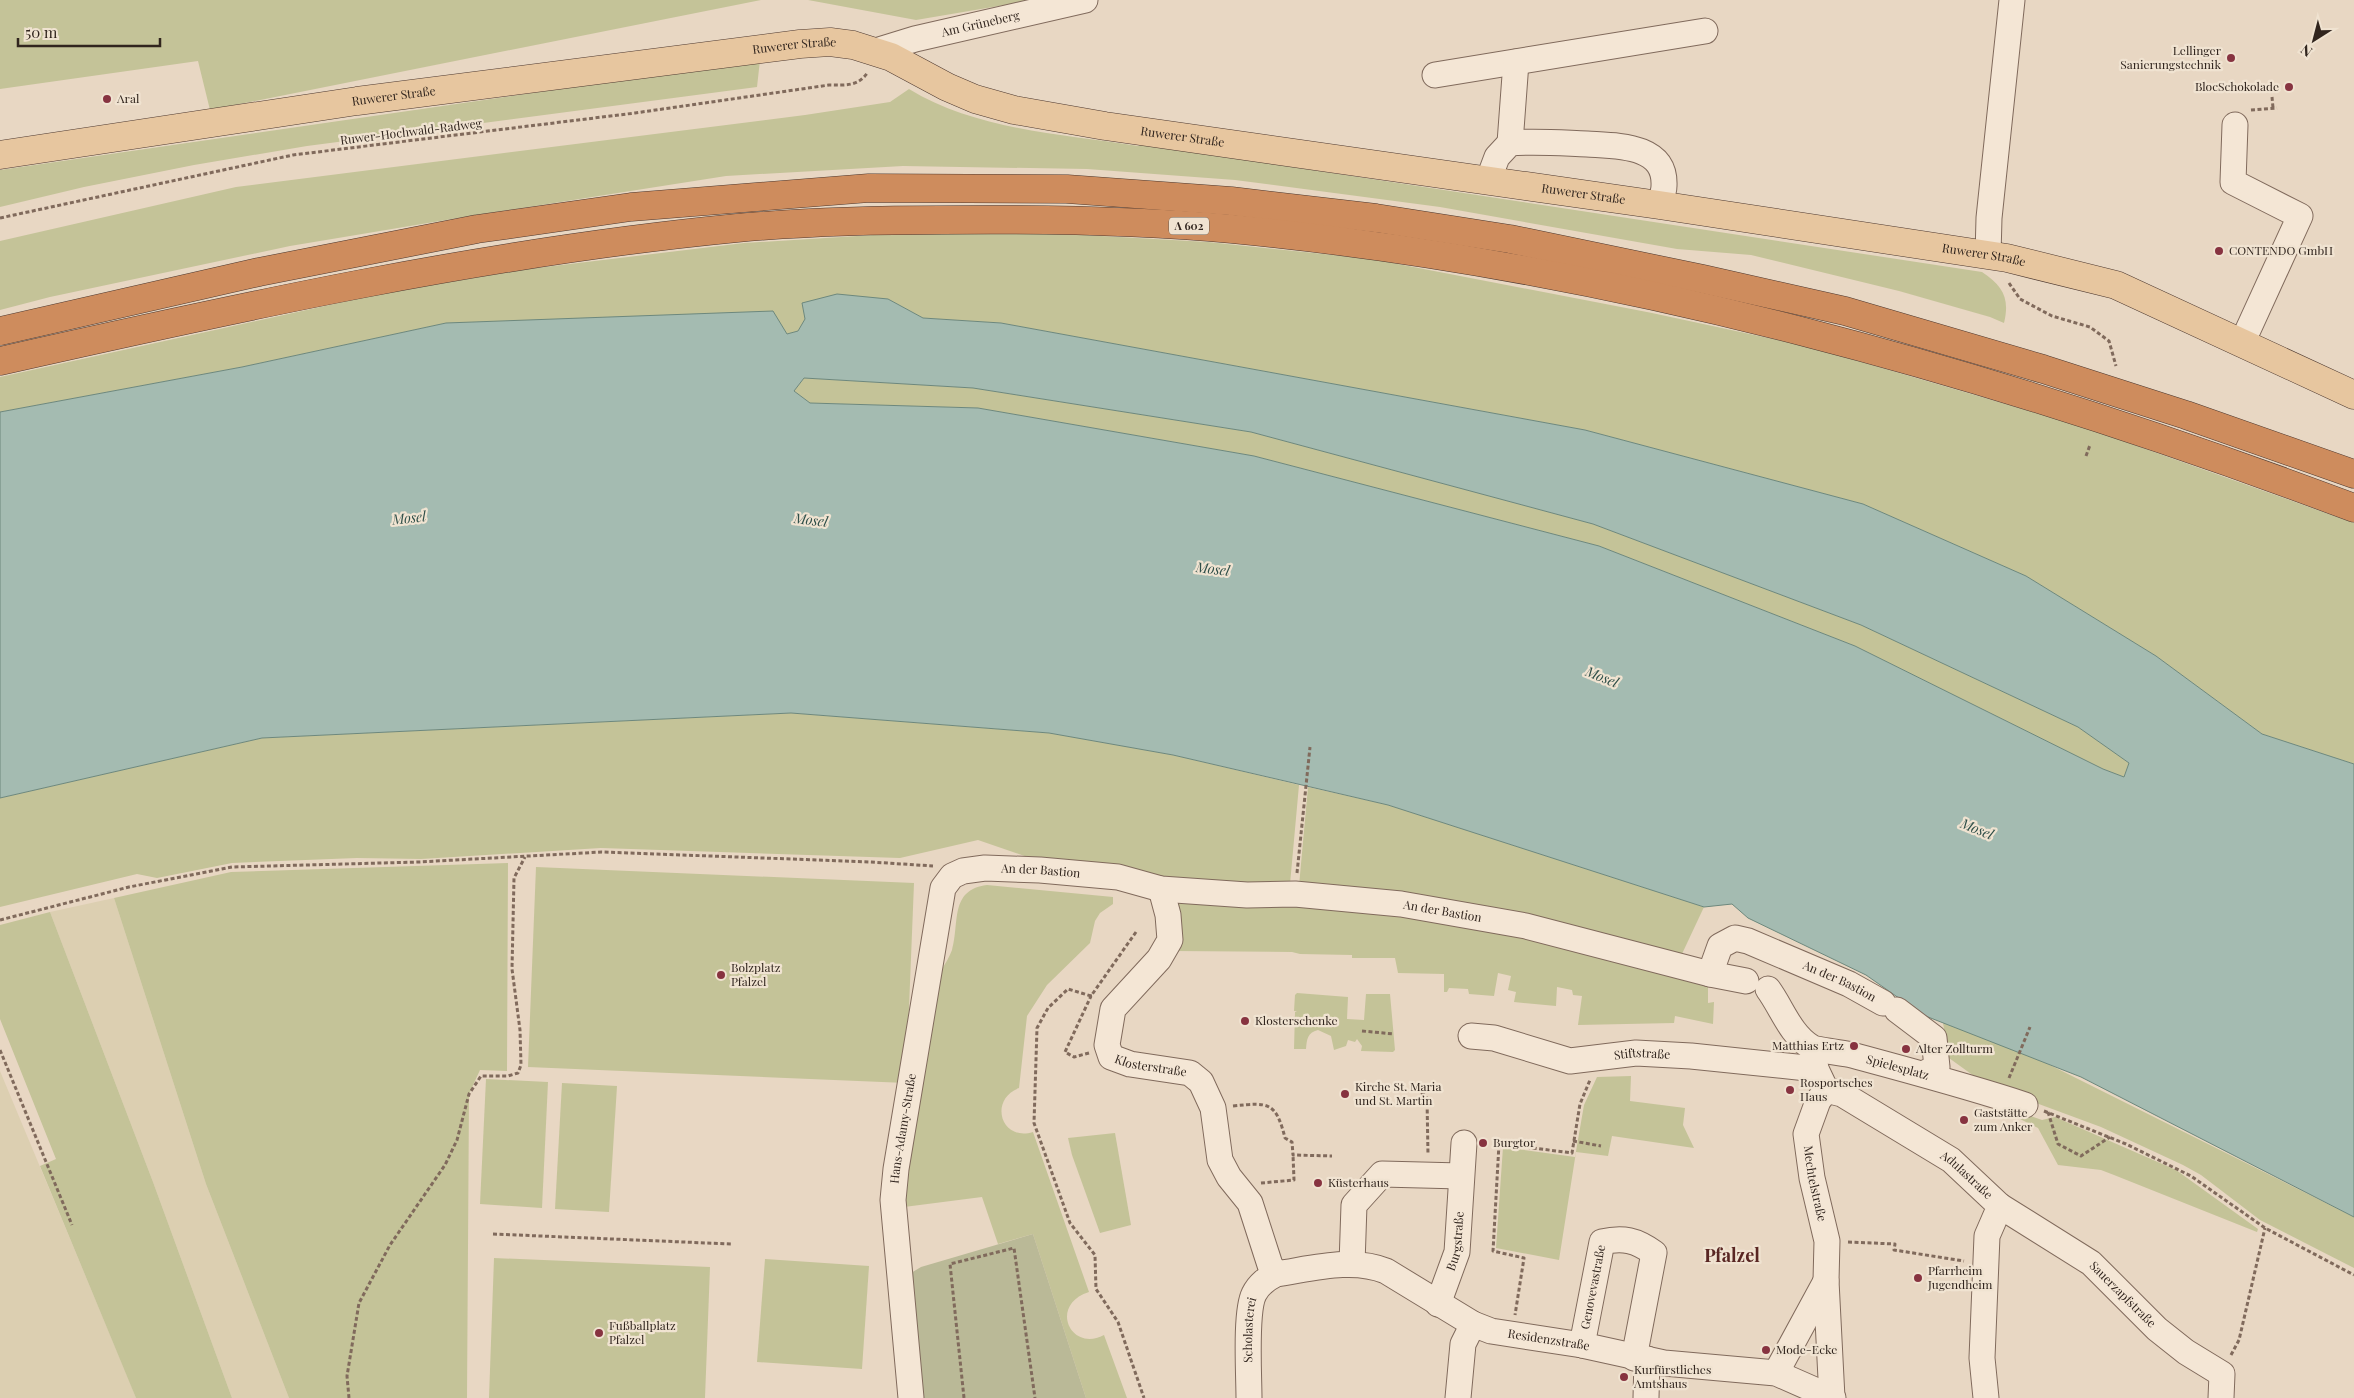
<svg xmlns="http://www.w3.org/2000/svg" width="2354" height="1398" font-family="'Playfair Display',serif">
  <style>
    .farmland { fill: #dccfb1 }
    .green { fill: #c4c398 }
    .cemetery { fill: #bab997 }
    .water { fill: #a4bbb1; stroke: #6d887d; fill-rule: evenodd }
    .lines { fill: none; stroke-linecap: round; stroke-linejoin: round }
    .minor-casing { stroke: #806a5c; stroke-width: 27 }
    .major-casing { stroke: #4e3930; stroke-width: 29 }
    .highway-casing { stroke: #4e3930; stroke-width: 29 }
    .path { stroke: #806a5c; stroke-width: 3; stroke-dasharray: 4 2.5; stroke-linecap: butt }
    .minor { stroke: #f4e6d5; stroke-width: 25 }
    .major { stroke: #e7c69f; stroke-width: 28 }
    .highway { stroke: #ce8c5d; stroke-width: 28 }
    .poi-dot { fill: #873340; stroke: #f0e3d1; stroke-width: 2 }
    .labels { text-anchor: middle; stroke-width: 4.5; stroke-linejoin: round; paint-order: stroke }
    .shield { fill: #f0e3d1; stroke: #6a5e54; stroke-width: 1 }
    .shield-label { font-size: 11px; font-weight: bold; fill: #31251e }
    .street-label { font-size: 12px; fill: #31251e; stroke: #f0e3d1 }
    .poi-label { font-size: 12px; fill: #31251e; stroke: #f0e3d1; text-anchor: start }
    .water-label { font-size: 14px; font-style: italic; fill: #2f4f49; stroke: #f0e3d1 }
    .district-label { font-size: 18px; font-weight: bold; fill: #592623; stroke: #f0e3d1 }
  </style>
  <rect width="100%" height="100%" fill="#e8d7c3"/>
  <g class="farmland">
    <path d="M114,898L206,1184L289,1398H232L153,1182L50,912Z"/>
    <path d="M0,1071L131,1385L136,1398H0Z"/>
  </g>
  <g class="green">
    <path d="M0,0H761L210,110L198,61L0,89Z"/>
    <path d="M808,0H1034L916,20Z"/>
    <path d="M760,60L757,87L307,146L194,165L84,187L0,207V170Z"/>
    <path d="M909,89C976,130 1062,134 1138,146L1142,144L1982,272C2003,286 2010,298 2004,323L1990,317L1899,291L1751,255L1677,249L1440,207L1235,180L1087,169L903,166L726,176L458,218L290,246L50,297L0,310V241L236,187L805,115L890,102Z"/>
    <path d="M889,234H1066L1208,242L1372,259L1652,313L1810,347L2078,425L2354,523V764L2262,734L2156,656L2026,576L1863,504L1585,430L1001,323L923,318L888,299L802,304L806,319L798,331L787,334L446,323L242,367L0,412V377L384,293L520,270L744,243Z"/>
    <path d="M804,378L973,388L1251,432L1593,524L1861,625L2078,727L2129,763L2124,777L2103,769L1855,646L1599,546L1254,456L978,408L810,403L794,391Z"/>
    <path d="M791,713L1049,733L1173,755L1299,785L1290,884H1175L1039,861L978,840L900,858L601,848L421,859L357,858L232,863L157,878L137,874L0,907V798L262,738Z"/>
    <path d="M1308,787L1388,805L1704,907L1681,956L1299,886Z"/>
    <path d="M508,863L507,1071L480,1070L469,1094L467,1398H289L206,1184L114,898L231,872Z"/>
    <path d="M536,867L914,883L906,1083L528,1067Z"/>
    <path d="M987,885L1113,897V904L1100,913L1095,921L1090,943L1047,985L1027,1016L1019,1088C989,1099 1000,1142 1033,1132L1089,1292C1048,1305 1071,1353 1104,1335L1127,1398H1086L1033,1234L998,1244L982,1197L904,1207L933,989C936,975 947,964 952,950C960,923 949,890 987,885Z"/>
    <path d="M1177,897L1295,905L1458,920L1708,985V1003L1714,1002L1713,1024L1675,1016L1674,1023L1578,1025L1582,996L1573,995L1572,990L1557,987L1556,1006L1514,1002L1516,992L1508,990L1511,976L1498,973L1494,996L1469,994L1468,989L1449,988L1447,992H1444V974L1398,973L1395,958H1352V955L1300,954L1292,952L1174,951Z"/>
    <path d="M50,912L153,1182L232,1398H136L40,1166L56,1159L0,1019V925Z"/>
    <path d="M1297,993L1348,997L1347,1019L1364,1020L1366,994H1390L1395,1050L1393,1052L1361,1051L1362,1046L1357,1039L1355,1042L1348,1040L1346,1046L1334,1050L1331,1036L1318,1030C1307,1033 1307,1039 1306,1049H1294L1295,1012L1297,1011H1294L1295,995Z"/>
    <path d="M1943,1023L2020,1050L2354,1217V1268L2260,1220L2201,1175L2183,1165L2101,1127L1985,1084L1949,1058Z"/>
    <path d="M1631,1076L1630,1101L1685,1108L1683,1125L1694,1148L1612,1136L1608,1156L1576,1152L1559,1260L1496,1248L1503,1147L1575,1157L1584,1105L1597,1077Z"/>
    <path d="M486,1079L548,1082L542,1208L480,1204Z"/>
    <path d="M562,1083L617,1086L609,1212L555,1209Z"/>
    <path d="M1978,1098L2042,1120L2055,1117L2176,1170L2258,1229L2257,1232L2114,1175L2101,1170L2058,1165L2038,1128Z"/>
    <path d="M1115,1133L1131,1225L1100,1233L1072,1155L1068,1138Z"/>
    <path d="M494,1258L710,1267L705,1398H489Z"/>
    <path d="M765,1259L869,1266L862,1369L757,1362Z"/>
  </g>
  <path class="cemetery" d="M1033,1234L1086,1398H922L911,1273L921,1267Z"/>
  <path class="water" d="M837,294L888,299L923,318L1001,323L1585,430L1863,504L2026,576L2156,656L2262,734L2354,764V1217L2081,1077L1923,1015L1866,975L1748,918L1732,904L1704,907L1388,805L1173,755L1049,733L791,713L262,738L0,798V412L242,367L446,323L773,311L787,334L798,331L805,319L802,303ZM804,378L973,388L1251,432L1593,524L1861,625L2078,727L2129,763L2124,777L2103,769L1855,646L1599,546L1254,456L978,408L810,403L794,391Z"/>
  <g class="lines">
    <defs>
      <g id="minor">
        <path id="s1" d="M876,51L915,39L1085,0"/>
        <path d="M1435,75L1705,31"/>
        <path d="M2235,125L2233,182L2300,216L2242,343"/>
        <path d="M1510,143L1516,62"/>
        <path d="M1488,181L1497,157L1510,143C1536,141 1561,143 1587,144C1616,146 1666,144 1664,186C1664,192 1661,199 1659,205"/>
        <path d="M1988,255L1989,218L2012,0"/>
        <path id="s2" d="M1161,889L1168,915L1170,940L1159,959L1113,1009L1107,1045L1111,1057L1130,1064L1190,1073L1201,1082L1213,1108L1220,1160L1229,1177L1250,1203L1270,1265L1276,1274"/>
        <path id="s3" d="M1710,974L1720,946L1735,938L1748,941L1849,984L1883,1003"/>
        <path id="s4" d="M1768,989C1782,1008 1790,1034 1811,1047C1816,1050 1843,1053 1852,1055C1910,1071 1968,1086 2025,1105"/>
        <path d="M1897,1010L1934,1038L1937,1067L1925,1073"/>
        <path id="s5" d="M1471,1036L1494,1038L1570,1061L1636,1053L1691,1056L1816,1069"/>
        <path id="s6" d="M1812,1048L1816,1069L1826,1090L1842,1094L1951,1160L2000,1206L1987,1236L1982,1358L1986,1398"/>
        <path id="s7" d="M1826,1090L1818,1101L1806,1134L1812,1178L1827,1241L1826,1281L1832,1398"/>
        <path id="s8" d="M2000,1206L2091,1263L2157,1329L2186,1352L2222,1374L2221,1398"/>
        <path d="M1352,1264L1354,1205L1382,1174L1461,1176"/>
        <path id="s9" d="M1438,1304L1457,1252L1464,1143"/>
        <path id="s10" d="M1582,1345L1602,1242C1623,1237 1636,1240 1654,1253L1634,1358"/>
        <path d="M1776,1373L1826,1281"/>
        <path id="s11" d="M911,1398L893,1200L896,1169L943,888L952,876L963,871L985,868L1040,870L1118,877L1161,889L1247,895L1295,894L1401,904L1526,926L1710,974L1746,981"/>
        <path id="s12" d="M1249,1398C1249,1376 1245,1312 1254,1294C1259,1284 1266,1279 1276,1274C1311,1269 1352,1257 1386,1271L1473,1324L1491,1331L1582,1345L1664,1363L1776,1373L1833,1398"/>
        <path d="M1458,1398L1463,1344L1473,1324"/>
        <path d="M1646,1398L1647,1359"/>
      </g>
      <g id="major">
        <path id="s13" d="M0,155L357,101L800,44L830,42L853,45L891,57L947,87L975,99L1014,110L1105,126L1659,205L2007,258L2116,285L2354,395"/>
      </g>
      <g id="highway">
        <path d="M0,331L259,272L477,229L631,207L869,188L1067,189L1231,201L1376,218L1510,239L1703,279L1845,311L2043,369L2186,415L2354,474"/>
        <path d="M0,361C244,306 488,252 737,228C805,222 873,220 942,220C1039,219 1135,220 1232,229C1617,266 1993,372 2354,508"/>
      </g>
    </defs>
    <use href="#minor" class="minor-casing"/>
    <use href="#major" class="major-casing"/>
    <use href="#highway" class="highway-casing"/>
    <g class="path">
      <path d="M2272,97L2273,108"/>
      <path d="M2251,110L2277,108"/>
      <path d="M0,218L293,155L635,113L829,85C845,85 858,87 868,72"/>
      <path d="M2009,283L2020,299L2052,316L2090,327L2109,341L2116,366"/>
      <path d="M2086,456L2090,445"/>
      <path d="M1297,873L1310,747"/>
      <path d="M0,920L129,887L232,867L419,862L602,852L871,862L933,866"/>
      <path d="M1136,932L1091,996L1068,989L1048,1008L1037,1028L1034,1123L1070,1223L1095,1255L1096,1289L1118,1322L1144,1398"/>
      <path d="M1362,1031L1394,1034"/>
      <path d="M0,1050L72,1225"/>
      <path d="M1089,1053L1074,1057L1065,1052L1091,996H1092"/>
      <path d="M2009,1078L2030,1027"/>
      <path d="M1421,1086V1092L1427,1098L1428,1155"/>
      <path d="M1233,1106C1269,1102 1276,1102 1285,1138L1292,1142L1293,1155L1332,1156"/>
      <path d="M2044,1111L2126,1144L2191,1176L2265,1228L2354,1275"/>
      <path d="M2048,1112L2058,1144L2081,1156L2110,1137"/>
      <path d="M1573,1141L1601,1146"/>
      <path d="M1494,1143L1572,1153L1580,1104L1590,1080"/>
      <path d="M1499,1144L1493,1251L1524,1258L1515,1315"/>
      <path d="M1261,1183L1294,1180L1293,1155"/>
      <path d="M493,1234L731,1244"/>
      <path d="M1848,1242L1895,1244L1894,1250L1964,1261"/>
      <path d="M2231,1355L2239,1340L2265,1228"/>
      <path d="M349,1398L347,1376L359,1303L390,1245L445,1165L457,1140L469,1094L481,1076H508L518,1073L521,1065L520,1030L512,969L514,878L525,857"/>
      <path d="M964,1398L950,1264L1014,1248L1035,1398"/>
    </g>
    <use href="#minor" class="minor"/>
    <use href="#major" class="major"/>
    <use href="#highway" class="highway"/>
  </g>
  <g class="poi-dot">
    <circle cx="2231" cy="58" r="5"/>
    <circle cx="2289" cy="87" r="5"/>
    <circle cx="107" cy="99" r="5"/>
    <circle cx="2219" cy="251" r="5"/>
    <circle cx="721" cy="975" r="5"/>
    <circle cx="1245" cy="1021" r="5"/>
    <circle cx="1854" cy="1046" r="5"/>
    <circle cx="1906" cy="1049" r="5"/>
    <circle cx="1790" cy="1090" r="5"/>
    <circle cx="1345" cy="1094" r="5"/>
    <circle cx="1964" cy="1120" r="5"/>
    <circle cx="1483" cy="1143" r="5"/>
    <circle cx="1318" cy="1183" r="5"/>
    <circle cx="1918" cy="1278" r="5"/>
    <circle cx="599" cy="1333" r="5"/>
    <circle cx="1766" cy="1350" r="5"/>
    <circle cx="1624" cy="1377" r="5"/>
  </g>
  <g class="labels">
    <rect class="shield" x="1169" y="217.5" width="40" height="17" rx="4"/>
    <g class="shield-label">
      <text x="1189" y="230">A 602</text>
    </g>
    <g class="street-label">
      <text dy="4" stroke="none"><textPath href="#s1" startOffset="108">Am Grüneberg</textPath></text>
      <text dy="4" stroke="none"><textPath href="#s13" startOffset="802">Ruwerer Straße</textPath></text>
      <text dy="4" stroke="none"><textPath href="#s13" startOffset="398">Ruwerer Straße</textPath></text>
      <text transform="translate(411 132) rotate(-7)" y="4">Ruwer-Hochwald-Radweg</text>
      <text dy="4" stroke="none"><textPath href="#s13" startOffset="1206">Ruwerer Straße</textPath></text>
      <text dy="4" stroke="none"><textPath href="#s13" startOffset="1611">Ruwerer Straße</textPath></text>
      <text dy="4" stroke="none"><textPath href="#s13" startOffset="2016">Ruwerer Straße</textPath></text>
      <text dy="4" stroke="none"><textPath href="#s11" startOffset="620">An der Bastion</textPath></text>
      <text dy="4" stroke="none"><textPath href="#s11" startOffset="1025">An der Bastion</textPath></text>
      <text dy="4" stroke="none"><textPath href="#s3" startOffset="160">An der Bastion</textPath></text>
      <text dy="4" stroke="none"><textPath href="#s5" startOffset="175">Stiftstraße</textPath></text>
      <text dy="4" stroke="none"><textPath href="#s2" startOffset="232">Klosterstraße</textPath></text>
      <text dy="4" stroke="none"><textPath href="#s4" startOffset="162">Spielesplatz</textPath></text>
      <text dy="4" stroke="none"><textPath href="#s11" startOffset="271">Hans-Adamy-Straße</textPath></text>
      <text dy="4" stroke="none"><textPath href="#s6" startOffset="210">Adulastraße</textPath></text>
      <text dy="4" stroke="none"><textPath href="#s7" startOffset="99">Mechtelstraße</textPath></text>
      <text dy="4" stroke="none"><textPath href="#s9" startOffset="66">Burgstraße</textPath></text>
      <text dy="4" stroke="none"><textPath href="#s10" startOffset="59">Genovevastraße</textPath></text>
      <text dy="4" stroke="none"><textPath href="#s8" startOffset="152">Sauerzapfstraße</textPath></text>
      <text dy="4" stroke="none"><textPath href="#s12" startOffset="68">Scholasterei</textPath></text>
      <text dy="4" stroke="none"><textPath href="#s12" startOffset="426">Residenzstraße</textPath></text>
    </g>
    <g class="poi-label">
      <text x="2221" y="55" text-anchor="end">Lellinger<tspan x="2221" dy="14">Sanierungstechnik</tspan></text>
      <text x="2279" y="91" text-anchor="end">BlocSchokolade</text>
      <text x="117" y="103">Aral</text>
      <text x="2229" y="255">CONTENDO GmbH</text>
      <text x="731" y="972">Bolzplatz<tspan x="731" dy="14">Pfalzel</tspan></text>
      <text x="1255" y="1025">Klosterschenke</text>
      <text x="1844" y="1050" text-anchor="end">Matthias Ertz</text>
      <text x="1916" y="1053">Alter Zollturm</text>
      <text x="1800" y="1087">Rosportsches<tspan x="1800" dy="14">Haus</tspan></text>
      <text x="1355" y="1091">Kirche St. Maria<tspan x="1355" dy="14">und St. Martin</tspan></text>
      <text x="1974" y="1117">Gaststätte<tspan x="1974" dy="14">zum Anker</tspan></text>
      <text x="1493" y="1147">Burgtor</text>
      <text x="1328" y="1187">Küsterhaus</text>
      <text x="1928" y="1275">Pfarrheim<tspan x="1928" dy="14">Jugendheim</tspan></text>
      <text x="609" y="1330">Fußballplatz<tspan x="609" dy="14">Pfalzel</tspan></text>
      <text x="1776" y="1354">Mode-Ecke</text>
      <text x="1634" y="1374">Kurfürstliches<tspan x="1634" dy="14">Amtshaus</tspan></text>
    </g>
    <g class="water-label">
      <text transform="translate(409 518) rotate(-6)" y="5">Mosel</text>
      <text transform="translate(811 520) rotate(7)" y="5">Mosel</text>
      <text transform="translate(1213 569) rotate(7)" y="5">Mosel</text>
      <text transform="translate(1602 677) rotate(22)" y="5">Mosel</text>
      <text transform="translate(1977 829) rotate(22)" y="5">Mosel</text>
    </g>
    <g class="district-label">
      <text x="1732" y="1262">Pfalzel</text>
    </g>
  </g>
  <g transform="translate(2314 40) rotate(216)" stroke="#f0e3d1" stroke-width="4" paint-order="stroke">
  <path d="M0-4L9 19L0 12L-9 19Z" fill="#31251e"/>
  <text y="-8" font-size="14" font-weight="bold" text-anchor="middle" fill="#31251e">N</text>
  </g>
  <path d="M18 38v8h142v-8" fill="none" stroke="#31251e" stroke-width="2.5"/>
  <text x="25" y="38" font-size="15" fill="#31251e" stroke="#f0e3d1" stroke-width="4" paint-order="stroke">50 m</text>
</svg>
